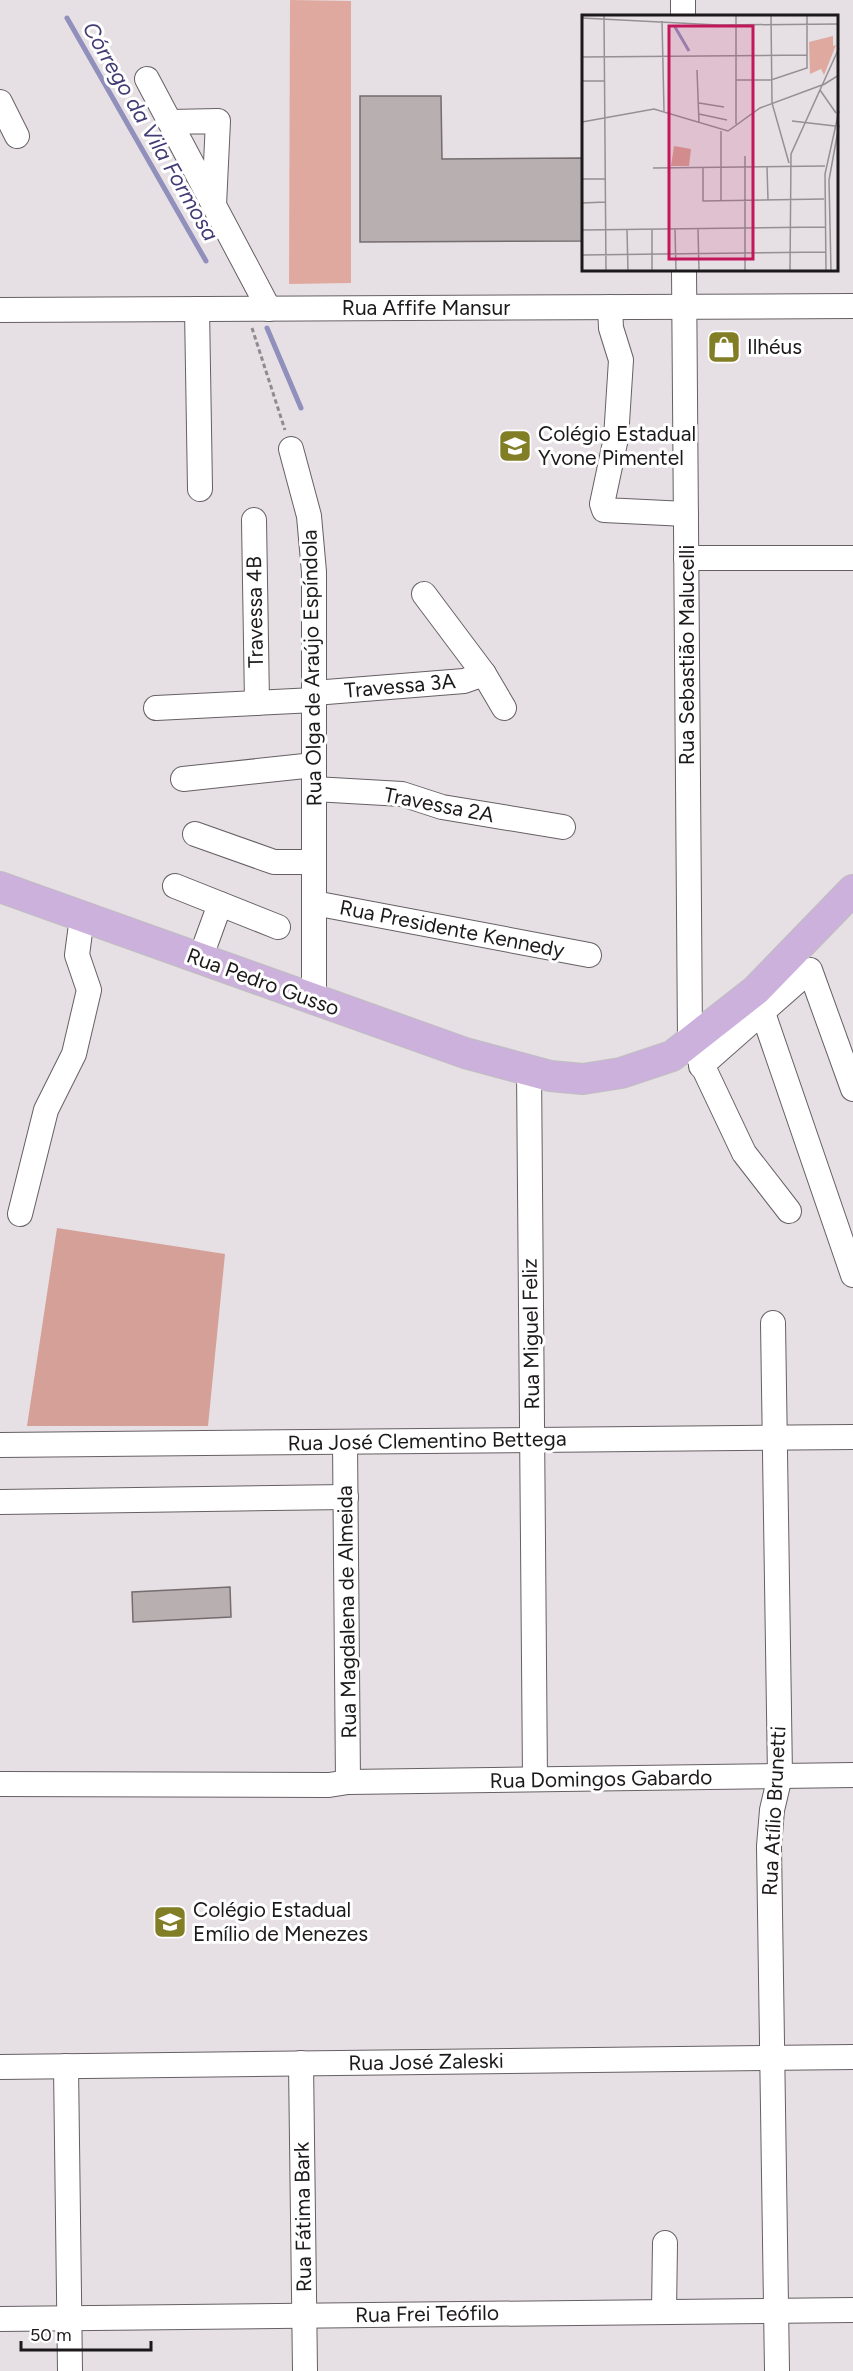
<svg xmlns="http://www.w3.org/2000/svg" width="853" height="2371" font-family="Figtree,sans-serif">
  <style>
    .green { fill: #dfa9a0 }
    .forest { fill: #d5a097 }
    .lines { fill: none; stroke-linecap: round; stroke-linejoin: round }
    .stream { stroke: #918fbb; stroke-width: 5 }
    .building { fill: #b8afb1; stroke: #746c6d; stroke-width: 1.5 }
    .minor-casing { stroke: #666064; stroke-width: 26 }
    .major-casing { stroke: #bfbfbf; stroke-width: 32 }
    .path { stroke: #908b8f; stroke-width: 3; stroke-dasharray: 4.5 3; stroke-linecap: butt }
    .minor { stroke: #fff; stroke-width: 24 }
    .major { stroke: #cbb1db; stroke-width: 30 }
    .labels { text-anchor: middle; stroke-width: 6; stroke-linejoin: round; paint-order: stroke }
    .street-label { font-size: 21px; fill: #1c191b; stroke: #fff }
    .poi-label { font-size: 21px; fill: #1c191b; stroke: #fff; text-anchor: start }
    .water-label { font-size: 22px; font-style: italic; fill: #423b75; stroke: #fff }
    .inset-river { fill: none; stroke: #918fbb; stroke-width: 3 }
    .inset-road { fill: none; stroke: #959094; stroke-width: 1.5 }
    .view { fill: #c2185b; fill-opacity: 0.15; stroke: #c2185b; stroke-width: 3 }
    .inset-edge { fill: none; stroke: #1c191b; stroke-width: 3 }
  </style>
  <rect width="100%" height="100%" fill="#e6dfe4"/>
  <path class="green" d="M290,0L351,1V283L289,284Z"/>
  <path class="forest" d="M57,1228L225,1254L208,1426H27Z"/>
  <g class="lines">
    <g class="stream">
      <path d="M67,18L206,261"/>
      <path d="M267,328L301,408"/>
    </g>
  </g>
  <g class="building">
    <path d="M360,96H441L442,159L582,158L583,241L360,242Z"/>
    <path d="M230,1587L231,1617L133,1622L132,1592Z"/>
  </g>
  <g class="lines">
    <defs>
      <g id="minor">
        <path d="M683,0V16"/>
        <path d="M147,79L269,309"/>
        <path d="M0,102L17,136"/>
        <path d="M170,122L218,121L214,205"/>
        <path d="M684,270L690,1039L744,1153L789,1211"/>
        <path d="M610,307L611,328L621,360L616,438L602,504L604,510L686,514"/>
        <path d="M197,309L200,489"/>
        <path d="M0,310L853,306"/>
        <path d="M291,449L309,516L314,572V1000"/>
        <path d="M254,520L257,703"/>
        <path d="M686,558H853"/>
        <path d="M424,594L484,674L504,708"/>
        <path d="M314,693L464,681L484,674"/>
        <path d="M156,708L314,700"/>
        <path d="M183,779L314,765"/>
        <path d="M314,789L402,794L442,807L563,827"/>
        <path d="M195,834L274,862H314"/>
        <path d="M175,886L278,927"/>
        <path d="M314,903L589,955"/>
        <path d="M200,959L220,904"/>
        <path d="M763,1013L853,1275"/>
        <path d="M701,1066L810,970L853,1089"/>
        <path d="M529,1069L535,1779"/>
        <path d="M20,1214L46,1110L74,1054L89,990L77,955L82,917"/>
        <path d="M773,1323L780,1776L772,1810L769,1846L777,2371"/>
        <path d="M345,1442L348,1782"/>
        <path d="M0,1445L853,1437"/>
        <path d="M0,1502L346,1497"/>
        <path d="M0,1784L329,1785L348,1782L853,1775"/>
        <path d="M301,2063L305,2371"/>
        <path d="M66,2066L70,2371"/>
        <path d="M0,2067L853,2057"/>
        <path d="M664,2312L665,2243"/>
        <path d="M0,2319L853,2310"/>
      </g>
      <path id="major" d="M0,887L465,1053L550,1076L583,1079L621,1073L672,1056L756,990L853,890"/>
    </defs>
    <use href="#minor" class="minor-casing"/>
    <use href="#major" class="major-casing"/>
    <path class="path" d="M252,328L285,430"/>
    <use href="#minor" class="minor"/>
    <use href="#major" class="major"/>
  </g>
  <defs>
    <symbol id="shop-square" viewBox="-11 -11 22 22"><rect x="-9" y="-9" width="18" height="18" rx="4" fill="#827e26" stroke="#fff"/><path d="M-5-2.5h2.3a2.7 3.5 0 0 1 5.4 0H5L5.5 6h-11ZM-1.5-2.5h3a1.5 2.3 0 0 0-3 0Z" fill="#fff"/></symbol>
    <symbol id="school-square" viewBox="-11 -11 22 22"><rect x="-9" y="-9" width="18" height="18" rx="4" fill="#827e26" stroke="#fff"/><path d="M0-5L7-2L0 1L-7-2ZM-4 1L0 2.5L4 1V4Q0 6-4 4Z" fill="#fff"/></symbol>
  </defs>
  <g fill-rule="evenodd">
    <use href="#shop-square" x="705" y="328" width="38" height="38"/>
    <use href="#school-square" x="496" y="427" width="38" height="38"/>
    <use href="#school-square" x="151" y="1903" width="38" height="38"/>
  </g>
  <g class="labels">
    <g class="street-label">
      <text x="426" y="315">Rua Affife Mansur</text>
      <text transform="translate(255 612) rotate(-91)" y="7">Travessa 4B</text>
      <text transform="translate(687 655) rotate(-90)" y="7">Rua Sebastião Malucelli</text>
      <text transform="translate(312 668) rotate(-91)" y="7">Rua Olga de Araújo Espíndola</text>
      <text transform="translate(400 686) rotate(-5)" y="7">Travessa 3A</text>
      <text transform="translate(439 805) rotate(11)" y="7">Travessa 2A</text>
      <text transform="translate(452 929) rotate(11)" y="7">Rua Presidente Kennedy</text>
      <text transform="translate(263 982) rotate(20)" y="7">Rua Pedro Gusso</text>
      <text transform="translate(531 1334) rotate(-91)" y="7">Rua Miguel Feliz</text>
      <text transform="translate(427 1441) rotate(-1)" y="7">Rua José Clementino Bettega</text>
      <text transform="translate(347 1612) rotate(-91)" y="7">Rua Magdalena de Almeida</text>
      <text transform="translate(601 1779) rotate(-1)" y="7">Rua Domingos Gabardo</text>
      <text transform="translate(774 1811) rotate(-87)" y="7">Rua Atílio Brunetti</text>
      <text transform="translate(426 2062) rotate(-1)" y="7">Rua José Zaleski</text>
      <text transform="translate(303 2217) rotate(-91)" y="7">Rua Fátima Bark</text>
      <text transform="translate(427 2314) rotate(-1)" y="7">Rua Frei Teófilo</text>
    </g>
    <g class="poi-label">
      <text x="747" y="354">Ilhéus</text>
      <text x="538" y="441">Colégio Estadual<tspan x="538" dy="24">Yvone Pimentel</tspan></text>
      <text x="193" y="1917">Colégio Estadual<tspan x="193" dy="24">Emílio de Menezes</tspan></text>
    </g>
    <g class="water-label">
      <text transform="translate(151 131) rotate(60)" y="8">Córrego da Vila Formosa</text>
    </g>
  </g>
  <g transform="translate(582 15)">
    <rect width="256" height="256" fill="#e6dfe4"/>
    <path d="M251,21V31L254,30L242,60L239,54L228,59L227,27Z" fill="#dfa9a0"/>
    <path d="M92,131L109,134L107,151H89Z" fill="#d5a097"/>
    <path class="inset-river" d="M93,12L107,36"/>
    <path class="inset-road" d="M22,1L24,256M154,1V109M189,1L190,88L207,148M0,3L136,10L257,9M80,6L82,96M0,42L225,40M115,55L117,108M154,65H189L225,53V1M0,66H22M241,70L257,60M238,75L254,98M117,88L142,92M117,99L145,105M210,106L253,111M0,107L72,94L146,116L178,93L240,70M139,116V186M163,141V256M185,152L186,185M71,153L243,151M121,153V186L242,184M0,164H23M0,188L23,187M70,214V256M93,214L94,256M116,214L117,256M0,215L243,212M45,215L46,256M0,240L244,237M208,256L209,139L257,33M244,256L243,159L257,96M249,256L247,165L257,110"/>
    <path class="view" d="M87,11H171V244H87Z"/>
    <rect width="256" height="256" class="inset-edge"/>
  </g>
  <path d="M21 2341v9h130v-9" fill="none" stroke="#1c191b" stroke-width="3"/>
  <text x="30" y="2341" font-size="18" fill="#1c191b" stroke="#ffffff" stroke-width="4.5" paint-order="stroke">50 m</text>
</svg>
